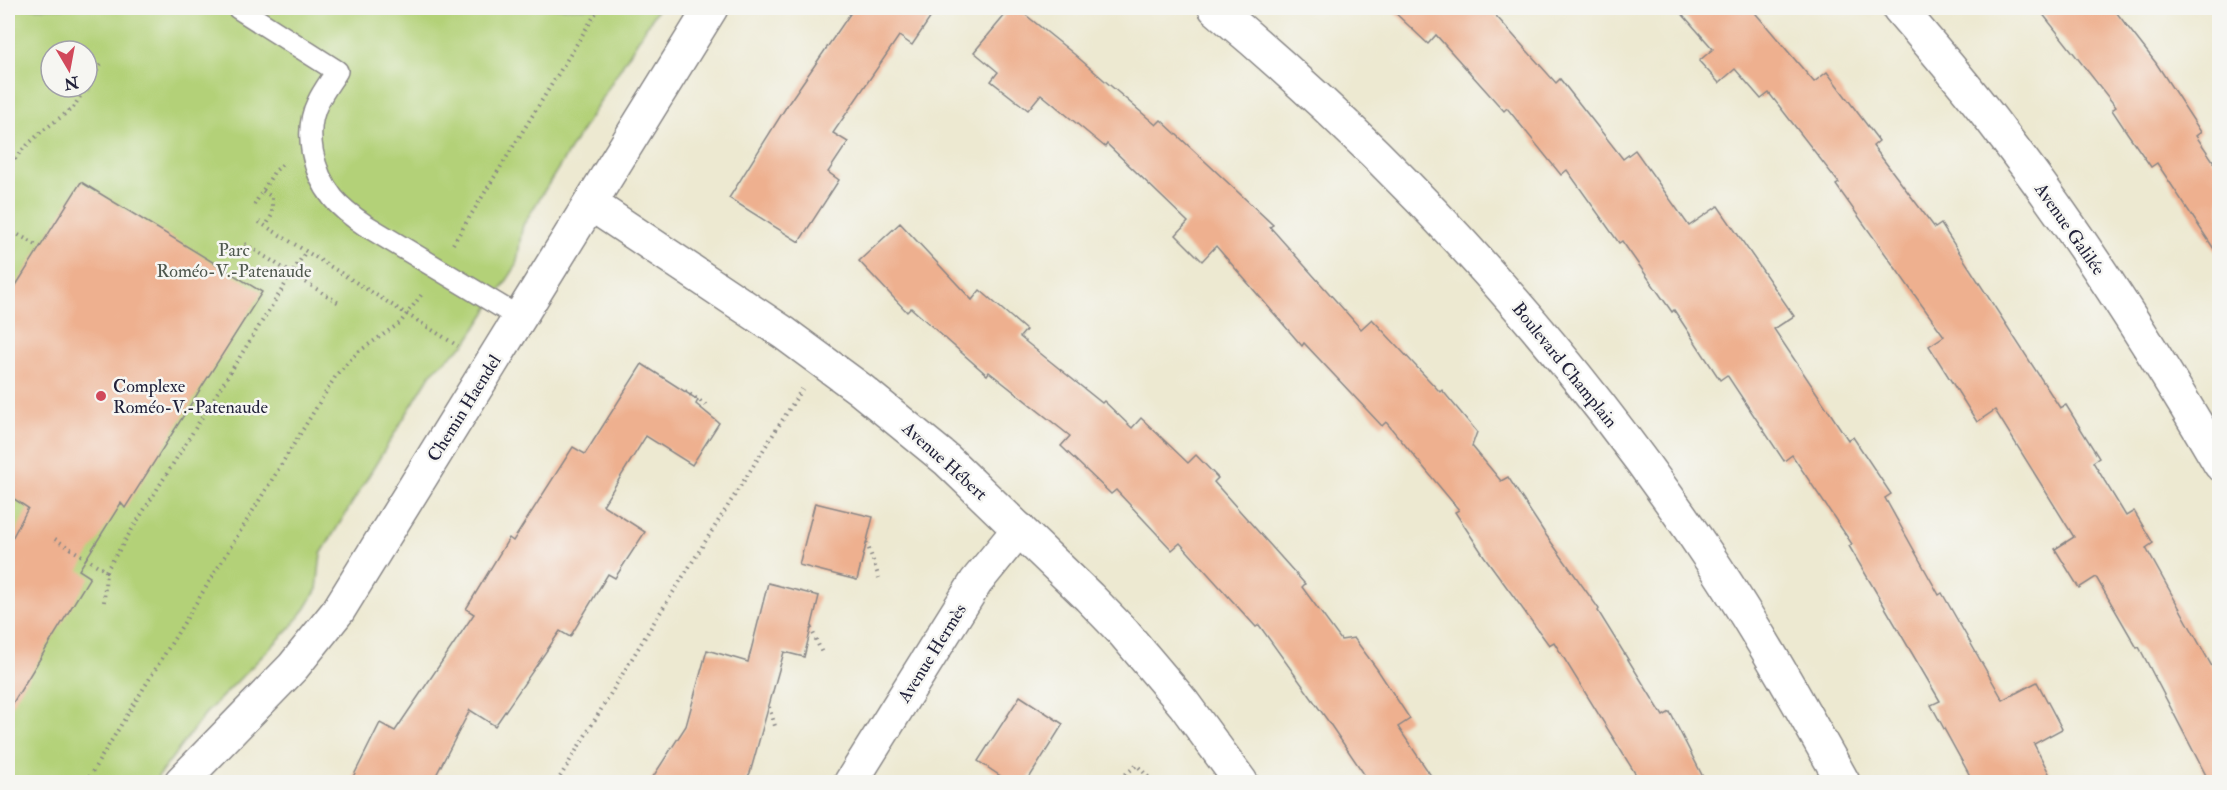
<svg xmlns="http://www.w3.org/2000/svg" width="2227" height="790" font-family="'IM FELL Double Pica',serif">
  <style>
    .green { fill: #b3d178; stroke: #6a7a5a; stroke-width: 1.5; fill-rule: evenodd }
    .building { fill: #eeb08f }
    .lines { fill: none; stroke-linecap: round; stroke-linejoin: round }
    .service-casing { stroke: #888686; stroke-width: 24 }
    .minor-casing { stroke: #888686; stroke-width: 36 }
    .path { stroke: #888686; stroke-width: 4; stroke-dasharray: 1.5 4.5; stroke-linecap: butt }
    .service { stroke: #fff; stroke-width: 21 }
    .minor { stroke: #fff; stroke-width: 33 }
    .poi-dot { fill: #d1495b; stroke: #f6f6f2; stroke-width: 2 }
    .labels { text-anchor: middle; stroke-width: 5; stroke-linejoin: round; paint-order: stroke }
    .street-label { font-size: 18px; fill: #22223b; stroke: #f6f6f2 }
    .park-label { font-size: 18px; fill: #4e574d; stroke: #f6f6f2 }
    .poi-label { font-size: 18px; fill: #22223b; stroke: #f6f6f2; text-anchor: start }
  </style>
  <rect width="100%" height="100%" fill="#f6f6f2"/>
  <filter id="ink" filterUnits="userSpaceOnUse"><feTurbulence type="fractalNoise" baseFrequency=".0167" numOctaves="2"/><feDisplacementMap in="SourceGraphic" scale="12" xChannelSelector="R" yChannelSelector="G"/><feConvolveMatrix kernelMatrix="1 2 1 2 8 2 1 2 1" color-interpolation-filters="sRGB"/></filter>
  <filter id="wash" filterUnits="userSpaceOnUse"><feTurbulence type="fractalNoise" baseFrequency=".008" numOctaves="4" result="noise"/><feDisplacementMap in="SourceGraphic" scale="24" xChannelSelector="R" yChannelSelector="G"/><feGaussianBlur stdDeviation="1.35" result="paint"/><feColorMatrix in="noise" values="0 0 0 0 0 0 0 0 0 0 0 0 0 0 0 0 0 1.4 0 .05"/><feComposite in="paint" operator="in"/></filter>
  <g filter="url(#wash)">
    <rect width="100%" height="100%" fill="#ede9d1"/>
    <path class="green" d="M8,8H658L523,225C519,240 520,254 515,268L466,343L432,372L321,554L317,589L306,608L291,627L205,714L154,782H8ZM51,51H87V87H51Z"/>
    <g id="blocks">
      <g class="building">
        <path d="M854,8H937L912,45L899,36L833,133L848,142L828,172L839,180L799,242L729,198L788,104Z"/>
        <path d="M1011,8H1017L1074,54L1156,125L1161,120L1273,225L1270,227L1361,329L1372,319L1440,392L1442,390L1477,432L1472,446L1501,481L1508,477L1546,535L1599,609L1598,611L1663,716L1670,712L1706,783H1641L1554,642L1549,645L1484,556L1455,512L1459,510L1386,422L1382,426L1304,343L1302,346L1216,246L1202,261L1176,235L1188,222L1107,144L1105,147L1041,94L1028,110L991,81L998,72L974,52Z"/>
        <path d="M1390,8H1489L1556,83L1560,79L1623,159L1635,150L1689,226L1718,206L1794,316L1774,329L1848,440L1853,437L1891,494L1885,498L1939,595L1942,593L2003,700L2037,682L2062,729L2034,744L2054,783H1974L1931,705L1940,701L1849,546L1852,544L1792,455L1784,461L1727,375L1720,380L1674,310L1672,312L1622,241L1619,243L1567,170L1561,175L1507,108L1504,111L1436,35L1428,44Z"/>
        <path d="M1677,8H1751L1814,82L1827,72L1879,141L1873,146L1935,228L1941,224L2060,408L2066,405L2099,458L2093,462L2126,516L2134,511L2153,543L2146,548L2220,681V783H2210L2139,647L2137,648L2096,577L2079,588L2055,549L2074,537L1995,410L1977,422L1929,346L1944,336L1836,185L1839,183L1769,93L1761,99L1735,69L1719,83L1699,61L1713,49Z"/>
        <path d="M2038,8H2113L2156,63L2201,132L2196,136L2220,171V258L2157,163L2151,167L2128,134L2112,110L2116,107Z"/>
        <path d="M81,182L262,292L125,508L121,503L79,570L90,577L8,711V546L28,508L8,495V298Z"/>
        <path d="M900,223L972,300L980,290L1026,330L1020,337L1102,403L1104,401L1132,428L1141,418L1188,463L1196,455L1218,478L1214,482L1305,584L1302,587L1341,640L1354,638L1377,669L1410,719L1398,727L1436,783H1370L1328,721L1259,625L1256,627L1180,543L1172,550L1116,490L1111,494L1061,446L1070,436L989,372L987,375L911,308L907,312L859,261Z"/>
        <path d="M642,364L698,400L696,404L719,423L692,465L646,436L603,505L645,532L615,578L608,574L570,637L560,631L495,726L470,710L432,783H350L380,723L395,731L474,614L466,609L509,538L513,541L573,447L585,454Z"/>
        <path d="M815,503L873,517L857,580L799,565Z"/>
        <path d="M768,583L819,596L804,657L784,652L750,773L744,783H649L686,726L707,650L748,662Z"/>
        <path d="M1020,696L1063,724L1026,783H1011L978,761Z"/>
      </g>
    </g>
  </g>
  <g filter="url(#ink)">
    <use href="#blocks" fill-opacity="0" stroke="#888686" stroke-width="1.5"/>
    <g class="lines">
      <defs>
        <path id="service" d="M238,8L337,71C331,81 323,91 318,102C303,132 313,173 333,198C342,209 353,217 365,225L520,318"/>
        <g id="minor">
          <path d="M1215,8C1407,169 1576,357 1715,566C1761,636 1802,709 1843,782"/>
          <path d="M1899,8C1933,48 1968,88 2000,131C2081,236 2153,349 2220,464"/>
          <path d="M591,204L784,333L860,389L947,460L1089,597L1123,632L1184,704L1241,782"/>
          <path d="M181,782L293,667L338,611L711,8"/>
          <path d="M851,782L976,582L1019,529"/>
        </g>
      </defs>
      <use href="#service" class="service-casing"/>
      <use href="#minor" class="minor-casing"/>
      <g class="path">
        <path d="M87,86L102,63"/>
        <path d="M8,169L20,152L41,132L73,108L86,87"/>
        <path d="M263,191L272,197V215L266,226"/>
        <path d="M254,205L274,172L285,162"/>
        <path d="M259,222L458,346"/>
        <path d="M8,229L40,247"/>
        <path d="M245,244L339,303"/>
        <path d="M453,244L599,8"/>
        <path d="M685,391L706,405"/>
        <path d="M55,539L106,571L306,251"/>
        <path d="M867,543L879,578"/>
        <path d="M104,602L106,571"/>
        <path d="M811,628L822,653"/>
        <path d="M769,707L776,729"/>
        <path d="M86,782L337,374L358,352L400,323L422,294"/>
        <path d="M557,782L653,624L802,389"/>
        <path d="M1116,782L1137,765L1153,782"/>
      </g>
      <use href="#service" class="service"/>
      <use href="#minor" class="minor"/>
    </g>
  </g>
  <circle class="poi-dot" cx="101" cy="396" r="6"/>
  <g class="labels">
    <g class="street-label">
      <text transform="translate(2070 229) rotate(55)" y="6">Avenue Galilée</text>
      <text transform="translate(1565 365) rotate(51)" y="6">Boulevard Champlain</text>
      <text transform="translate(464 408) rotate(-58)" y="6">Chemin Haendel</text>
      <text transform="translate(945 461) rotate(42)" y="6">Avenue Hébert</text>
      <text transform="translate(932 653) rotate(-58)" y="6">Avenue Hermès</text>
    </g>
    <g class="park-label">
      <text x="234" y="256">Parc<tspan x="234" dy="21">Roméo-V.-Patenaude</tspan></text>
    </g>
    <g class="poi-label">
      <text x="113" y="392">Complexe<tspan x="113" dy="21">Roméo-V.-Patenaude</tspan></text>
    </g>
  </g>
  <rect width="2227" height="790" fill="none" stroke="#f6f6f2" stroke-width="30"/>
  <g transform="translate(69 69) rotate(170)"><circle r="28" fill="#f6f6f2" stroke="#a1a1a9" stroke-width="1.5"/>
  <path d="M0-4.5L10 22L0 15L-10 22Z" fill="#d1495b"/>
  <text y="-9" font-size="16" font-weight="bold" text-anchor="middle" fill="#22223b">N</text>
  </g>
</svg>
